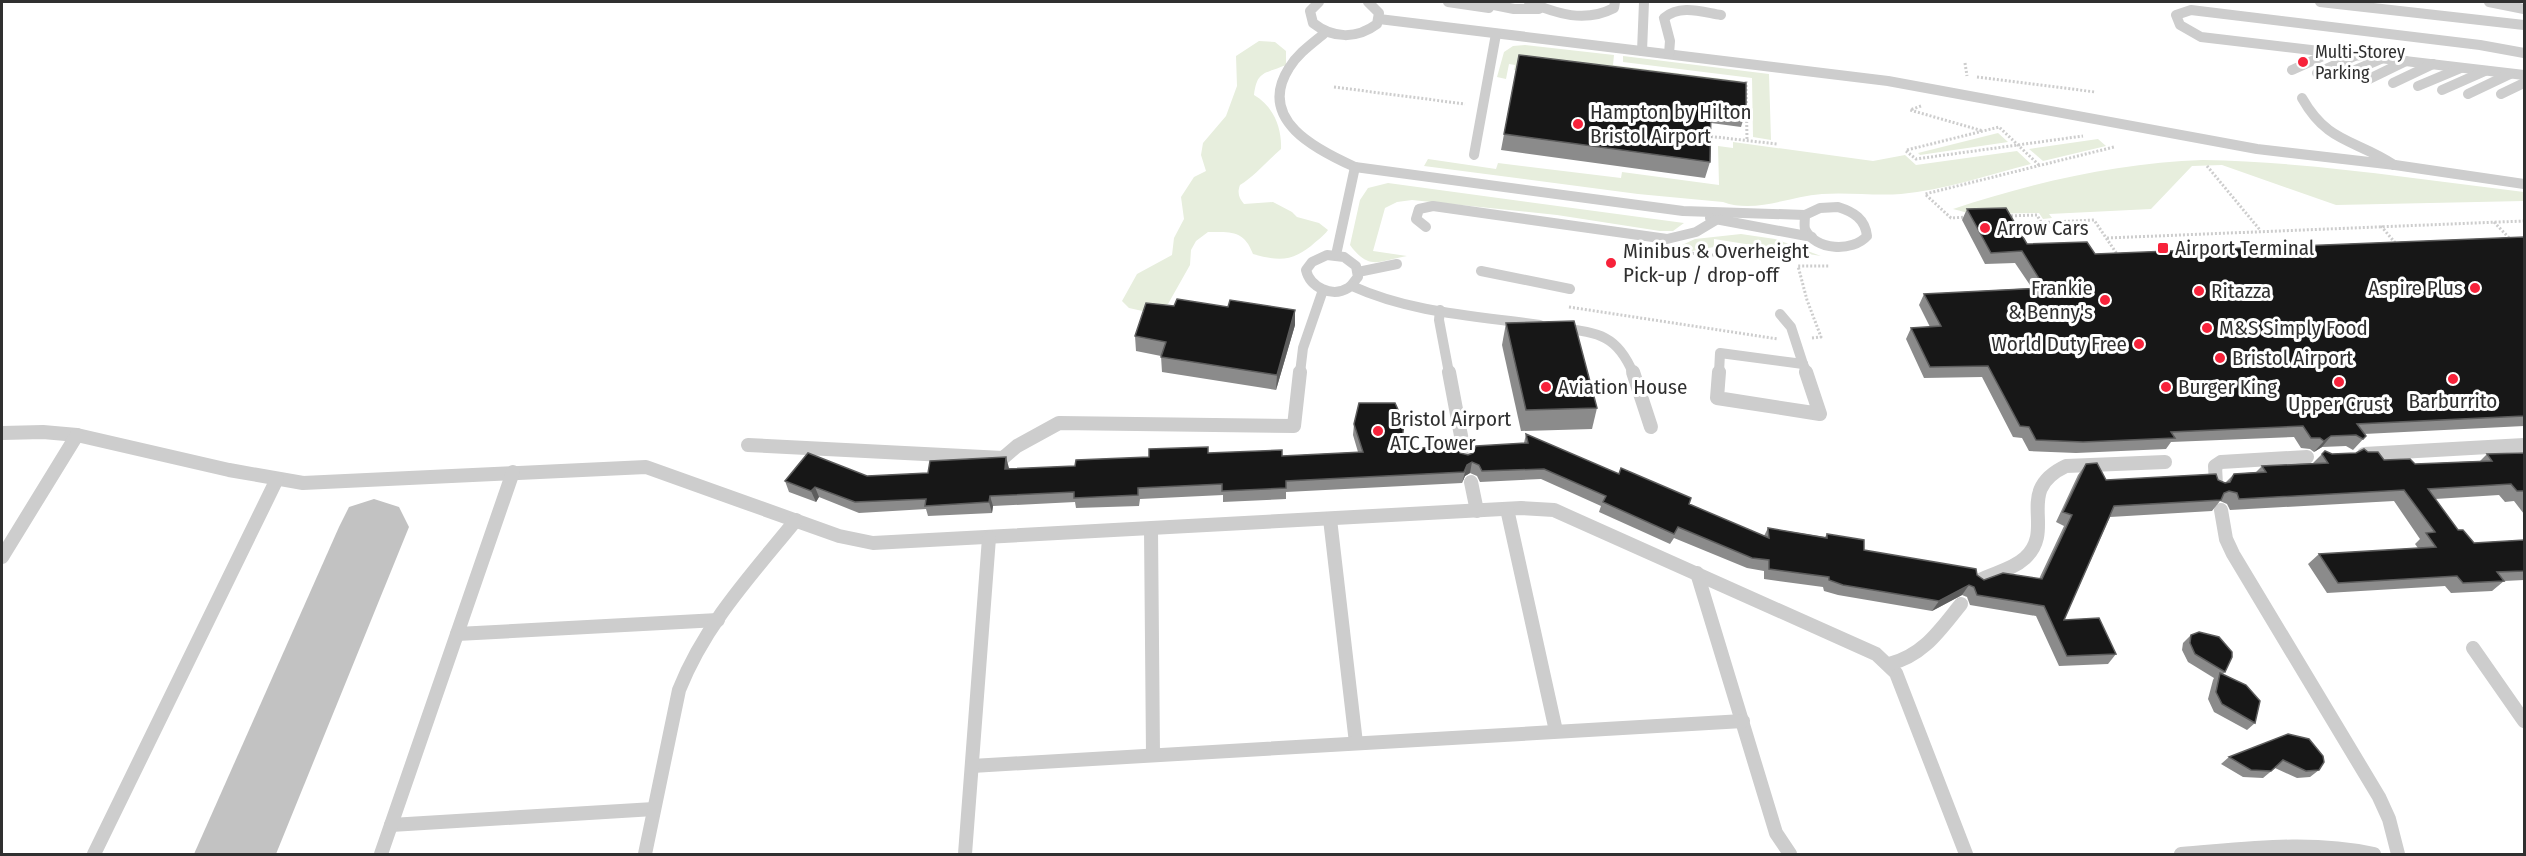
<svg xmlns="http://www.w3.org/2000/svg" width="2526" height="856" font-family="'Fira Sans Condensed',sans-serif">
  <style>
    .green { fill: #e7eedd }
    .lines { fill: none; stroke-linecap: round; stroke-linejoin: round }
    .taxiway { fill: #c2c2c2; fill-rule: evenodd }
    .path { stroke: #cdcdcd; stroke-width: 3; stroke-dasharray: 2 2; stroke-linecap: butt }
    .lane-far1 { stroke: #cdcdcd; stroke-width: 10 }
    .lane { stroke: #cdcdcd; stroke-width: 14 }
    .wall { fill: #8b8b8b }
    .shaded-wall { fill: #5d5d5d }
    .building { fill: #171717; stroke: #5d5d5d; stroke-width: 1.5 }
    .poi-dot { fill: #f7223a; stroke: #fff; stroke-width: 2 }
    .labels { text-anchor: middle; stroke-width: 6; stroke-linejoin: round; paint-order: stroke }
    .far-poi-label { font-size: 18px; fill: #303030; stroke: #fff; text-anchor: start }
    .poi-label { font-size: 21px; fill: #303030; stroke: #fff; text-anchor: start }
  </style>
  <rect width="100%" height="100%" fill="#fff"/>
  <g class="green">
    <path d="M1259,41L1275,42L1286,51V65C1265,74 1257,70 1254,95C1273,106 1282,127 1281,149C1267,161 1255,176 1240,185C1237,193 1239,198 1244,204L1273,202L1292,212L1297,217L1319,223L1328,230C1323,237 1317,240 1311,246C1290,262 1278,261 1253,254C1244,230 1231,232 1208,232L1196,241L1191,250L1190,265L1168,304L1147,312L1129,308L1122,301L1137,274L1172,255L1174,238L1184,219L1181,197L1194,177L1206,171L1201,155L1203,143L1226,116L1237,86L1236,56Z"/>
    <path d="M1525,45L1614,55L1613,65L1740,81L1741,99L1514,70L1515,65L1509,64L1506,79L1497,77L1504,52L1513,46Z"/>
    <path d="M1623,56L1769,74L1771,140L1753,137L1752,78L1623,62Z"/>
    <path d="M1998,133L2008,142L1920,155L1918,153Z"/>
    <path d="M2098,139L2106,146L2043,161L2029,149Z"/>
    <path d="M1733,142L1873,161L1905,155L1916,165L2017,151L2031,164C1988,175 1944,190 1901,194C1875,196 1848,192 1822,194C1789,196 1756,214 1723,202L1638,194L1424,166L1428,159L1496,169L1498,163L1621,178L1622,172L1719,185L1718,146L1733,148Z"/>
    <path d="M2203,160C2311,162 2417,179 2524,192V201L2336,205L2222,165L2192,166L2151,209L2049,214L2052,218L2043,219L2039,213L1972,214L1953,209C2033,182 2119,163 2203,160Z"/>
    <path d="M1388,183L1684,223L1673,231H1660L1557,215L1412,200L1397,202L1385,208L1373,251L1407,256C1379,261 1369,271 1350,245L1360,200L1368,188Z"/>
    <path d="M1741,234L1775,239L1821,256L1714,239V247L1692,251L1680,250L1682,245L1695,239Z"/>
  </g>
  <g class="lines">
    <path class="taxiway" d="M374,499L399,507L409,527L276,854H194L339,527L349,507Z"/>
    <g class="path">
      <path d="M1965,63L1967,76"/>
      <path d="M1977,77L2095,92"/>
      <path d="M1746,81L1747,140"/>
      <path d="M1334,87L1465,104"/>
      <path d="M1921,106L1910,110L1983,131"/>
      <path d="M1707,136L1777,144"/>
      <path d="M1907,150L1999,127L2040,166"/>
      <path d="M1906,151L1916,159L2083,136"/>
      <path d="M2207,166L2260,230"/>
      <path d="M2007,216L2037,215L2041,222"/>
      <path d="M1967,217L1951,218L1925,194L2114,147"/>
      <path d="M2494,222L2511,240"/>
      <path d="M2012,224L2094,220L2119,257"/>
      <path d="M2381,226L2397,245"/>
      <path d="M2107,238L2524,221"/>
      <path d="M1688,253L1726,256"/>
      <path d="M1569,307L1778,339"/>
      <path d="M1812,338L1821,337L1807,300L1798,266H1830"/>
    </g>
    <g class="lane-far1">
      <path d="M1319,2L1310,11L1313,23C1333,39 1357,39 1377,24L1379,13L1368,2"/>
      <path d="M1448,2L1489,8"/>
      <path d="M1479,2L1514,9H1539"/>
      <path d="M1529,2C1557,14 1585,23 1614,8L1615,2"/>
      <path d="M2320,2L2524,25"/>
      <path d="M2489,2L2524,9"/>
      <path d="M1379,19L1888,81L2257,149L2395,165L2524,184"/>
      <path d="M1326,32C1313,43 1298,53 1289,68C1256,120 1317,150 1355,167L1683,211L1805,215"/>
      <path d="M1642,51L1644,2"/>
      <path d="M2524,53L2480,45L2191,10L2176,15L2180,25L2201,37L2524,75"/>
      <path d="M1669,54L1670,41L1664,18C1680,4 1702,12 1721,15"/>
      <path d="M2292,70L2332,52"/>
      <path d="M2317,73L2357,55"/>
      <path d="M2341,76L2381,59"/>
      <path d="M2367,80L2406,61"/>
      <path d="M2393,83L2433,64"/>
      <path d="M2418,86L2461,68"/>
      <path d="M2442,90L2485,71"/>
      <path d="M2468,94L2510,74"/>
      <path d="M2501,94L2524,83"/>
      <path d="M2302,98C2328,144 2355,139 2394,165"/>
      <path d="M1474,155L1496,34"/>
      <path d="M1838,207C1854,212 1865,219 1867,236C1853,252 1815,251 1805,229C1804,225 1805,219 1805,215L1820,208Z"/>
      <path d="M1710,218L1812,237"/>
      <path d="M1426,227L1416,219L1419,209L1433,206L1667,239L1696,232L1716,220"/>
      <path d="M1327,255L1344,257L1356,266L1358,277C1355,280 1352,286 1348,288C1332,298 1310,287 1306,270L1312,262Z"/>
      <path d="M1336,255L1355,167"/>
      <path d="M1481,271L1570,289"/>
      <path d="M1358,272L1397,264"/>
      <path d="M1352,286C1411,313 1477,316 1540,325"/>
      <path d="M1440,310L1439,320L1449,373"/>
      <path d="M1780,314L1791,327L1803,364"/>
      <path d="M1561,328C1599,333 1617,335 1633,373"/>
      <path d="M1803,364L1807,373"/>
      <path d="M1300,373L1303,348L1323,290"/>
      <path d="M1719,373L1720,353L1803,364"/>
    </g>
    <g class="lane">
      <path d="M1449,372L1465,457"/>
      <path d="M1633,372L1651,427"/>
      <path d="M1719,372L1717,398L1820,414L1806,372"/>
      <path d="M2,433L43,432L77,435L229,470L303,483L646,467L839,536L873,543L1521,508L1554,510L1876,654L1896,673L1966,854"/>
      <path d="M748,445L1003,458L1017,446L1059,423L1294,426L1300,372"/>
      <path d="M2364,454L2524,445"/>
      <path d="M1471,482L1477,511"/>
      <path d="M2216,485L2215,466L2221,462L2307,457"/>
      <path d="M1507,509L1556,731"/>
      <path d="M2221,510L2226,539L2233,554L2379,797L2389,819L2398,854"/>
      <path d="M1330,519L1356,743"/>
      <path d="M1151,529L1153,755"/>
      <path d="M2,557L77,435"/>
      <path d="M1697,573L1776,833L1790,854"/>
      <path d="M1978,581C1993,573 2012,570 2025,558C2057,528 2013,491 2066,466L2165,462"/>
      <path d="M457,634L718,620"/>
      <path d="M2473,648L2524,721"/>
      <path d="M1889,664C1923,656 1940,630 1961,604"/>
      <path d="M972,766L1743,721"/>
      <path d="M391,825L654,809"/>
      <path d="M94,854L277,479"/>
      <path d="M381,854L513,472"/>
      <path d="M645,854L679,690C705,624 752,574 796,520"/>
      <path d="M965,854L989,538"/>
      <path d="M2181,854C2246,849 2309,840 2374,854"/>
    </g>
  </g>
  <g class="wall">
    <path d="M1519,55L1746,111L1741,127L1711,123L1710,162L1705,178L1501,150Z"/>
    <path d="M1967,209L2027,244L2095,254L2524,237V426L2364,434L2366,436L2353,450L2346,446L2322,447L2314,452L2310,449L2301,448L2294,437L2171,442L2166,449L2076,453L2029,451L2022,438L2013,437L1982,377L1924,378L1906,339L1911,328L1930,327L1919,305L1924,294L2032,288L2015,263L1985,264L1962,220Z"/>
    <path d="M1506,323L1597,408L1592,429L1521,431L1502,345Z"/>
    <path d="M1295,325L1276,390L1162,372L1161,356L1136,351L1135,336Z"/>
    <path d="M1354,424L1401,449L1460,453L1468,455L1524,443L1526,434L1764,536L1768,528L1825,537L1827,534L1864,550L1977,575L1984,580L2039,579L2064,526L2056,522L2078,475L2086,464L2106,480H2218L2225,483L2234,474L2256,472L2262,466L2313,463L2325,451L2332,454L2356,453L2368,452L2384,460L2415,464L2480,461L2487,454L2524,453V514L2514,501L2505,502L2499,495L2435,499L2458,530L2474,543L2524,540V580L2504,581L2492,591L2451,593L2445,586L2327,593L2308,564L2319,554L2418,548L2415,544L2420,539L2394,501L2230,510L2227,504L2220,501L2212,511L2110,517L2064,620L2116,654L2108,664L2059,666L2036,616L1970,605L1967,597L1962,595L1932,611L1838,595L1824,591L1823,587L1764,579V571L1747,568L1674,538L1670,544L1599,512L1601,506L1541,479L1480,482L1477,476L1470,473L1465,476L1462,483L1286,492V499L1223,502V495L1140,499L1139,506L1076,508L1075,502L993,506L992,513L928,516L926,509L859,513L819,497L816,502L789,492L785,481L867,476L1075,466L1208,453L1282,456L1358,452L1353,435Z"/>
    <path d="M2191,635L2225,672L2223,674L2255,723L2247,730L2214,712L2208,699L2213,680L2214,678L2188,662L2182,650L2183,643Z"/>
    <path d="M2323,756L2319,770L2310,777L2297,778L2275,768L2263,778L2243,777L2221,764L2229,757Z"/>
  </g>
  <g class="shaded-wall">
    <path d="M1295,310V325L1276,390L1277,375Z"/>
    <path d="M2331,436L2322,447L2314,452L2324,441Z"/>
    <path d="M1006,457L1009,468L1008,480L1005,469Z"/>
    <path d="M1472,462L1470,473L1465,476L1462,483L1467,465Z"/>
    <path d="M815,487L819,497L816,502L811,491Z"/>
    <path d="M990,496L993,506L992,513L989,502Z"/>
    <path d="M1969,585L1962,595L1932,611L1939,601Z"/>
  </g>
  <g class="building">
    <path d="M1519,55L1746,83V111L1711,107L1710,162L1504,134Z"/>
    <path d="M2006,208L2027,244L2087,242L2095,254L2524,237V416L2357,424L2366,436L2363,439L2356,435L2331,436L2324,441L2320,438H2311L2303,426L2171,432L2175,438L2083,442L2036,440L2029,427L2020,426L1988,366L1930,367L1911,328L1941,326L1924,294L2045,288L2022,251L1991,253L1967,209Z"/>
    <path d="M1177,299L1228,307L1230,300L1295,310L1277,375L1161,357L1166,342L1135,336L1146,303L1174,306Z"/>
    <path d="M1574,321L1597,408L1526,410L1506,323Z"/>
    <path d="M1359,403H1395L1404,423L1401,449L1458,446L1460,453L1468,455L1473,453L1476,446L1528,443L1526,434L1619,474L1621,468L1691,498L1689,504L1769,538L1768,528L1827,538V534L1864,540V550L1976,569L1977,575L1984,580L2003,573L2042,579L2072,515L2063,512L2086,464L2097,463L2106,480L2216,474L2218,480L2225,483L2230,482L2234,474L2266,472L2262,466L2328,463L2322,454L2325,451L2332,454L2356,453L2364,449L2368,452H2378L2384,460L2410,459L2415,464L2492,461L2487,454L2524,453V491H2517L2511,484L2428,489L2458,530H2463L2474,543L2524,540V571L2497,572L2504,581L2463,583L2457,576L2338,583L2319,554L2436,547L2426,533L2435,532L2404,490L2239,499L2237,493L2229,491L2224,493L2221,500L2114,506L2064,620L2099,618L2116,654L2067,656L2044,606L1977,595L1974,587L1969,585L1939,601L1843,585L1829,580V577L1769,569V560L1752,558L1678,527L1674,534L1603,502L1606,496L1544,469L1482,471L1479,465L1472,462L1467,465L1464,472L1286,481V488L1222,491V484L1138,488V495L1074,498V492L990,496L989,502L925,506L926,499L855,502L815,487L811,491L785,481L808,453L867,476L928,473L930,461L1006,457L1005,469L1075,466L1076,460L1149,457V449L1208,447V453L1282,450V456L1363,452L1354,424Z"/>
    <path d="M2199,632L2219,637L2232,652V657L2225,672L2195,654L2190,643L2191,635Z"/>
    <path d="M2220,673L2246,685L2260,701L2255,723L2222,704L2216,692Z"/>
    <path d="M2288,734L2309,739L2323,756L2324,762L2319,770L2306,771L2283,760L2271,771L2251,770L2229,757Z"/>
  </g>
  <g class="poi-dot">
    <circle cx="2303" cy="62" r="6"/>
    <circle cx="1578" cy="124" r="6"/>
    <circle cx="1985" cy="228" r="6"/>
    <rect x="2157" y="242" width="12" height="12" rx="3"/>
    <circle cx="1611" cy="263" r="6"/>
    <circle cx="2475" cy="288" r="6"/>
    <circle cx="2199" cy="291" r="6"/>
    <circle cx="2105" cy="300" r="6"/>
    <circle cx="2207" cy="328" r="6"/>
    <circle cx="2139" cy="344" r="6"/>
    <circle cx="2220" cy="358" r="6"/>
    <circle cx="2453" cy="379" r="6"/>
    <circle cx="2339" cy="382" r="6"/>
    <circle cx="1546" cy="387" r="6"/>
    <circle cx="2166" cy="387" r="6"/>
    <circle cx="1378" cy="431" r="6"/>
  </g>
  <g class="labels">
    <g class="far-poi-label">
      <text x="2315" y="58">Multi-Storey<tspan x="2315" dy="21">Parking</tspan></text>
    </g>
    <g class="poi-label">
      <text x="1590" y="119">Hampton by Hilton<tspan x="1590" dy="24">Bristol Airport</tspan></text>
      <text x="1997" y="235">Arrow Cars</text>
      <text x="2175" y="255">Airport Terminal</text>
      <text x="1623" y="258">Minibus &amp; Overheight<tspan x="1623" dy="24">Pick-up / drop-off</tspan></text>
      <text x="2093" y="295" text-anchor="end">Frankie<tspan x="2093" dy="24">&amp; Benny's</tspan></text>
      <text x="2463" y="295" text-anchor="end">Aspire Plus</text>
      <text x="2211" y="298">Ritazza</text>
      <text x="2219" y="335">M&amp;S Simply Food</text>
      <text x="2127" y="351" text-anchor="end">World Duty Free</text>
      <text x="2232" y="365">Bristol Airport</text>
      <text x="1558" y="394">Aviation House</text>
      <text x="2178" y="394">Burger King</text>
      <text x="2453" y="408" text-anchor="middle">Barburrito</text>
      <text x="2339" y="411" text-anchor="middle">Upper Crust</text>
      <text x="1390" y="426">Bristol Airport<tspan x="1390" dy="24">ATC Tower</tspan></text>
    </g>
  </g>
  <rect width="2526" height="856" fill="none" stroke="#303030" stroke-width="6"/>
</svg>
